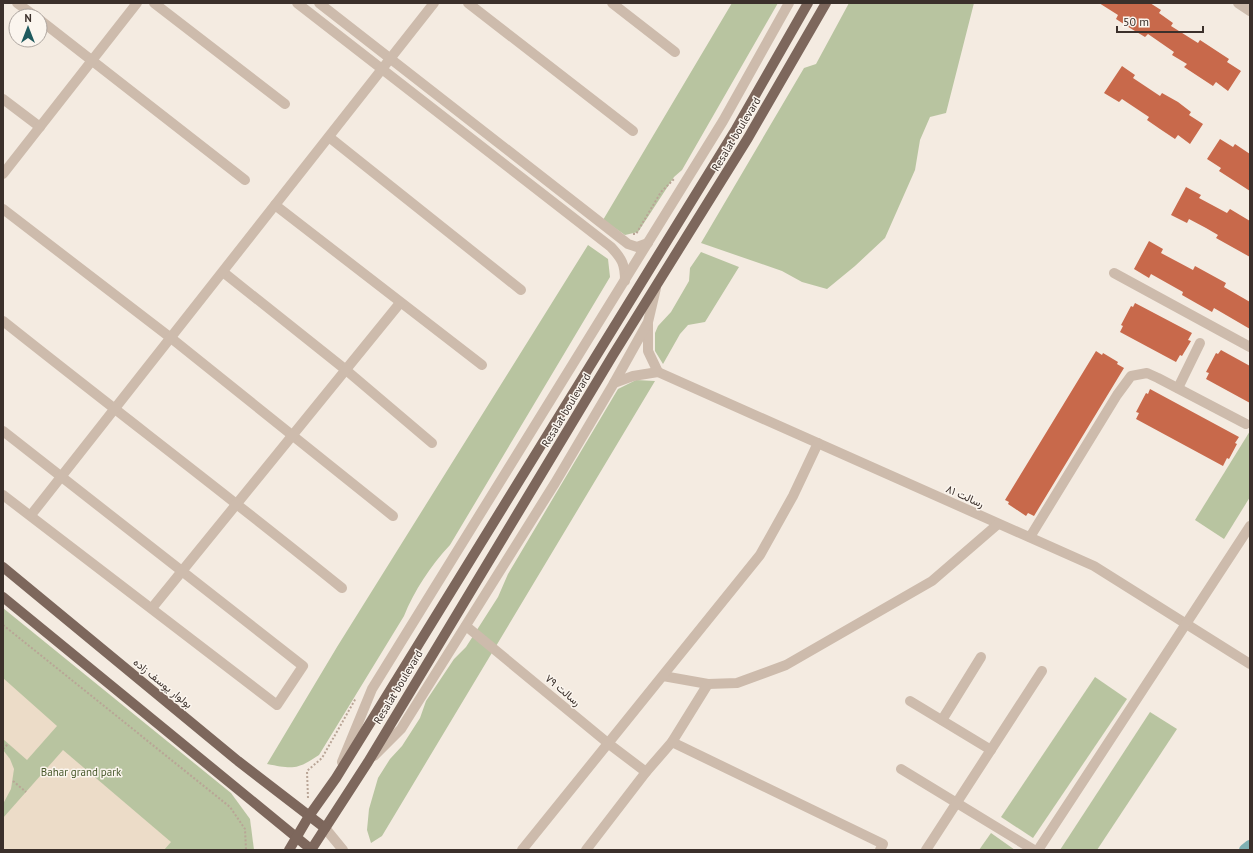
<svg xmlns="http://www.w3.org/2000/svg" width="1253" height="853" font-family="'PT Sans',Vazirmatn,sans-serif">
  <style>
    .green { fill: #b8c4a0 }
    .plaza { fill: #ecdcc8 }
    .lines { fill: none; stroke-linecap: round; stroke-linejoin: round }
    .canal { stroke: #7fb0b2; stroke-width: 12 }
    .building { fill: #c8694b }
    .path { stroke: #b9a596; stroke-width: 2; stroke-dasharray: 2 2; stroke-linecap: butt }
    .minor { stroke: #cdbbac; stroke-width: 10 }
    .major { stroke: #7d675c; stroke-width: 10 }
    .labels { text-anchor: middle; stroke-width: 3; stroke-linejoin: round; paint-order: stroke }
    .street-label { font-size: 11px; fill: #3b302b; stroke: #fbf5ee }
    .park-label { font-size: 11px; fill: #4a5a2e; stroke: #fbf5ee }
  </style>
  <rect width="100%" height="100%" fill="#f4ebe1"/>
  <g class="green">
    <path d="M732,3H778L682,170L674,177L638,232L625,235L603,220Z"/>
    <path d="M849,3H974L946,113L930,117L920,140L915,170L885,238L855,266L827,289L802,282L782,271L701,243L804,68L816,64Z"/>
    <path d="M588,245L608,259L610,277L450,545C431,565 414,591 404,616L319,755C297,770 293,769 267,764L337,647Z"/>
    <path d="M701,252L739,267L705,322L688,325L680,334L663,364L655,351V333L658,326L671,312L689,281L690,268Z"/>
    <path d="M636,380L655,381L382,836L371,843L367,830L369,809L378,778L390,759L402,746L420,718L426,701L454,659L466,647L498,597L508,574L618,389Z"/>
    <path d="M1250,431V497L1224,539L1195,520Z"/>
    <path d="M3,608L231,793L250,819L254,850H3Z"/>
    <path d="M1095,677L1127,699L1033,838L1001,817Z"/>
    <path d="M1150,712L1177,729L1097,850H1060Z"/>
    <path d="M991,833L1015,850H979Z"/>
  </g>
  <g class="plaza">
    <path d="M3,678L57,726L27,760L3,739Z"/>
    <path d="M3,750L10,759L14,769L11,789L3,804Z"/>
    <path d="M63,750L171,842L164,850H3V818Z"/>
  </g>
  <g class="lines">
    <path class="canal" d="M1245,850L1250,846"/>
  </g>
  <g class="building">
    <path d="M1099,3H1150L1161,10L1159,13L1173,23L1171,26L1198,43L1200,40L1229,59L1227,62L1241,71L1228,91L1216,82L1213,86L1184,67L1187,64L1172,55L1174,52L1148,34L1145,37L1130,28L1116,19L1118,15Z"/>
    <path d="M1122,66L1135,75L1133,78L1160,96L1162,93L1178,102L1191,112L1189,115L1203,124L1190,144L1178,135L1175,139L1160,129L1147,120L1149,117L1122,99L1119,102L1104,93Z"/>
    <path d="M1220,139L1233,147L1235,144L1250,154V191L1219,171L1221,168L1207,159Z"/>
    <path d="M1186,187L1201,195L1199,198L1227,213L1230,209L1250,221V257L1216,238L1218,235L1206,228L1189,219L1187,223L1171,215Z"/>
    <path d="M1149,241L1163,249L1161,253L1193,270L1195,266L1226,283L1224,287L1250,302V329L1214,308L1212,312L1196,303L1182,295L1183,292L1151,274L1149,278L1134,269Z"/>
    <path d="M1135,303L1192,333L1188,340L1191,341L1182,356L1180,355L1176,362L1120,332L1123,326L1121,325L1131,306L1133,307Z"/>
    <path d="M1221,350L1250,366V403L1206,379L1209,373L1206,372L1216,353L1218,354Z"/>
    <path d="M1096,351L1102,355L1103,353L1118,362L1117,364L1124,368L1034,516L1028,513L1026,516L1008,504L1009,502L1005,500Z"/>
    <path d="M1150,389L1239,437L1235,443L1237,444L1229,459L1227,458L1223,466L1136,419L1139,413L1136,412L1146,393L1148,394Z"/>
  </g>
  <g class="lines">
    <g class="path">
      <path d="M633,234H636L661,192L674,179"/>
      <path d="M3,625L230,807L245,829L246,850"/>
      <path d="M3,749L8,744"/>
      <path d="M13,781L26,792"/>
      <path d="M308,798L307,771L322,758L356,698"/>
    </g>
    <g class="minor">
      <path d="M17,3L35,16"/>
      <path d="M154,3L285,104"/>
      <path d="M297,3L611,247C622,259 625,264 625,281"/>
      <path d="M319,3L628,244L637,247L648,243"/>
      <path d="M468,3L633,131"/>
      <path d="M612,3L675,52"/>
      <path d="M1238,3L1250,11"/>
      <path d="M40,20L245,180"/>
      <path d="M3,99L40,127"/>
      <path d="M329,137L521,290"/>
      <path d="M3,174L137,3"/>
      <path d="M275,205L482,365"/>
      <path d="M3,209L171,338L393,516"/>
      <path d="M223,272L346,370L432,443"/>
      <path d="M1114,273L1250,347"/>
      <path d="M3,321C116,411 231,498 342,588"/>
      <path d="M648,324V351L658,372"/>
      <path d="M658,372L1094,566L1250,664"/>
      <path d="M614,383L633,376L658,372"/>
      <path d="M1178,388L1200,343"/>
      <path d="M3,431L303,666L277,705L3,495"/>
      <path d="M31,515L434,3"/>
      <path d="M1030,537L1117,395L1131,376L1147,373L1158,378L1246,424"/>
      <path d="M152,608L400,303"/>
      <path d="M466,626L609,744L646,772"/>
      <path d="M663,676L708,684L737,683L786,665L932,581L998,524"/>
      <path d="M910,701L991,750"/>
      <path d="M942,720L981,657"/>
      <path d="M672,742L883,844L880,850"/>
      <path d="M374,756L401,729L555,483L614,383L648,322L656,288"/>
      <path d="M342,762L372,689L723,121L789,3"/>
      <path d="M901,769L1034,850"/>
      <path d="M325,828L343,850"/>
      <path d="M522,850L760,555L793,496L818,443"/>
      <path d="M586,850L646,772L672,742L708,684"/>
      <path d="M926,850L1042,671"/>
      <path d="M1038,850L1250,526"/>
    </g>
    <g class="major">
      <path d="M3,567L238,761L325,828"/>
      <path d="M3,597L312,850"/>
      <path d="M289,850L309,816L336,778L370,723L736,129L808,3"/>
      <path d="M311,850L368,762L613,355L748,138L826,3"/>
    </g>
  </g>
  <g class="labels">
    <g class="street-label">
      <text transform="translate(736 134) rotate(-59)" y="4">Resalat boulevard</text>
      <text transform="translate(566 410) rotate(-59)" y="4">Resalat boulevard</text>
      <text transform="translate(965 496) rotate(24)" y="4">رسالت ۸۱</text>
      <text transform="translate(163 683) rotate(39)" y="4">بولوار یوسف زاده</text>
      <text transform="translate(398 687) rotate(-59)" y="4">Resalat boulevard</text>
      <text transform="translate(563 690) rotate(40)" y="4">رسالت ۷۹</text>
    </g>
    <g class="park-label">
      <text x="81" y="776">Bahar grand park</text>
    </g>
  </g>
  <rect width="1253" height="853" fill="none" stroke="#3b302b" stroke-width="8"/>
  <g transform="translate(28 28)"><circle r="19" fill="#fbf5ee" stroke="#aea6a0"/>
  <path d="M0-3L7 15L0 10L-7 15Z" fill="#1f5a5e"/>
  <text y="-6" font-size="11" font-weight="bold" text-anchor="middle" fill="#3b302b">N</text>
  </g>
  <path d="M1117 26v6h86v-6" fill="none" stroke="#3b302b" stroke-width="2"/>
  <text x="1123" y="26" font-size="12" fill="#3b302b" stroke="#fbf5ee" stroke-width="3" paint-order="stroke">50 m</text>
</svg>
